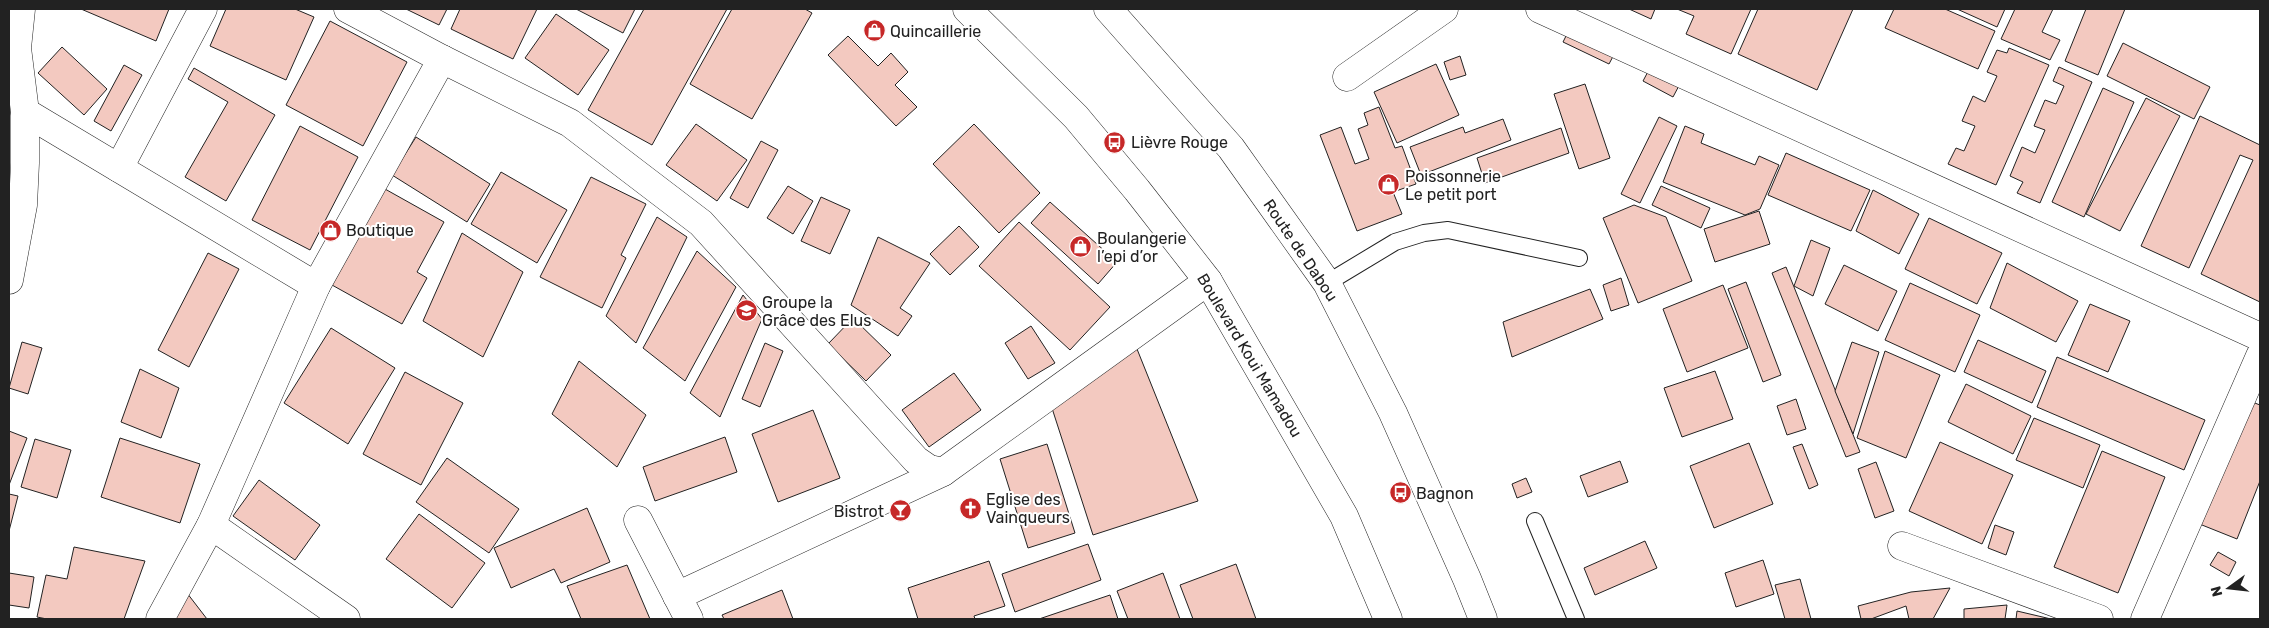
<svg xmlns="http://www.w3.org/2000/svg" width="2269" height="628" font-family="Rubik,sans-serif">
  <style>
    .building { fill: #f3c9c0; stroke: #222 }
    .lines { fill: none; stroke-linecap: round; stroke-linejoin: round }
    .lane-casing { stroke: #222; stroke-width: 18 }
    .street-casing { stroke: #222; stroke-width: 29 }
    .primary-casing { stroke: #222; stroke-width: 29 }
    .lane { stroke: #fff; stroke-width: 16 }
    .street { stroke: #fff; stroke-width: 28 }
    .primary { stroke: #fff; stroke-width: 28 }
    .labels { text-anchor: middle; stroke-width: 4; stroke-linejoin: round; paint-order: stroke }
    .poi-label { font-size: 16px; fill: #222; stroke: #fff; text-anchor: start }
    .street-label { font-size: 16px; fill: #222; stroke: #fff }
  </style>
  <rect width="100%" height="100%" fill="#fff"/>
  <g class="building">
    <path d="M81,9H169L156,41Z"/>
    <path d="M226,9H295L314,17L286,80L210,46Z"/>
    <path d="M406,9H447L439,25Z"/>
    <path d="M460,9H537L513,59L451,29Z"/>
    <path d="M576,9H635L623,33Z"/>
    <path d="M644,9H727L652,145L588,110Z"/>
    <path d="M732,9H805L812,13L752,119L690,84Z"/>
    <path d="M1629,9H1655L1651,19Z"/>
    <path d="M1677,9H1751L1731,54L1686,34L1694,16Z"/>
    <path d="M1758,9H1853L1817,90L1738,54Z"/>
    <path d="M1894,9H1945L1995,31L1978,69L1885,28Z"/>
    <path d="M1957,9H2005L1997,27Z"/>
    <path d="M2015,9H2053L2042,32L2060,40L2050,60L2001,39Z"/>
    <path d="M2086,9H2125L2098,75L2065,61Z"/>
    <path d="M556,14L609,50L578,95L525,58Z"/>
    <path d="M330,21L407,62L363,146L286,105Z"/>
    <path d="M1571,26L1617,49L1609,64L1563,42Z"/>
    <path d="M848,36L878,66L891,53L908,72L895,85L917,107L896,126L828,55Z"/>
    <path d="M2123,43L2210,87L2194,119L2107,76Z"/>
    <path d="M62,47L107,89L84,115L38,73Z"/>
    <path d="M2009,48L2049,65L1996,185L1948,164L1956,148L1964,151L1975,126L1962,121L1973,96L1985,102L1997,76L1987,72L1997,50L2007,53Z"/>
    <path d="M1460,56L1466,75L1450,80L1444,62Z"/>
    <path d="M1436,64L1459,115L1397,143L1374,92Z"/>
    <path d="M1652,64L1682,80L1673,97L1643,81Z"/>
    <path d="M124,65L142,75L111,131L94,121Z"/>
    <path d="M2059,67L2092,82L2040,203L2017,193L2023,182L2010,176L2022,147L2035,153L2045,130L2034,126L2045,100L2056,104L2064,86L2053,81Z"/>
    <path d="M194,68L275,115L226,201L185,177L228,102L188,79Z"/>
    <path d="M1585,84L1610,158L1579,169L1554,94Z"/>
    <path d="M2103,88L2134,102L2084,217L2052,202Z"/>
    <path d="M2146,98L2180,116L2120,231L2086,214Z"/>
    <path d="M1379,107L1395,148L1402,146L1416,184L1393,192L1402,214L1357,231L1320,135L1341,127L1355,164L1369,159L1358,129L1368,125L1364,113Z"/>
    <path d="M2200,116L2260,145V302L2201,274L2253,160L2240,155L2189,268L2141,246Z"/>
    <path d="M1659,117L1677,126L1640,203L1621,194Z"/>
    <path d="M1503,119L1511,140L1421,175L1410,147L1463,127L1465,133Z"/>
    <path d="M696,124L747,160L717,201L666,165Z"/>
    <path d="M974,124L1040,193L999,233L933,164Z"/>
    <path d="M300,126L358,157L310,250L252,220Z"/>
    <path d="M1685,126L1704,134L1701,143L1755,165L1759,156L1779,165L1760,209L1745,215L1663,182Z"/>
    <path d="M1561,128L1569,153L1485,183L1477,158Z"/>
    <path d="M416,137L490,184L467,222L392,175Z"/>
    <path d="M761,141L778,150L748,208L730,198Z"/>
    <path d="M1786,153L1870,190L1851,231L1768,195Z"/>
    <path d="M501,172L567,210L537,263L471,224Z"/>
    <path d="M591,177L646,204L621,255L626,258L602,308L540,277Z"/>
    <path d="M788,186L813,201L793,234L767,218Z"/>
    <path d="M1661,186L1710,208L1701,228L1652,205Z"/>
    <path d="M385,189L444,222L417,272L427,278L402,324L332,285Z"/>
    <path d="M1873,190L1919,214L1899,254L1856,231Z"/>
    <path d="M821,197L850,210L830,254L801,241Z"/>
    <path d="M1050,202L1117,262L1098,284L1031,223Z"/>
    <path d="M1634,205L1666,217L1692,281L1638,303L1603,218Z"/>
    <path d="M1759,211L1770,244L1715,262L1704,229Z"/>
    <path d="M657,217L687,237L636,343L606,316Z"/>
    <path d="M1929,218L2002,253L1977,304L1905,269Z"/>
    <path d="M1019,222L1110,307L1070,350L979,266Z"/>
    <path d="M959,226L979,247L950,275L930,254Z"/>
    <path d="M462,233L523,272L483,357L423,321Z"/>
    <path d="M878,237L930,263L900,308L912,316L898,336L851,305Z"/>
    <path d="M1811,240L1830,248L1813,296L1794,286Z"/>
    <path d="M697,251L736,287L685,381L643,348Z"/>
    <path d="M208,253L239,269L189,367L158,350Z"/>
    <path d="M2007,263L2078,301L2056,342L1990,308Z"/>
    <path d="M1844,265L1897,291L1878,331L1825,304Z"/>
    <path d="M1786,267L1860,452L1846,457L1772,273Z"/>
    <path d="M1621,278L1629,305L1611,311L1603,285Z"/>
    <path d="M1746,282L1781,375L1763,382L1728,289Z"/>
    <path d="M1910,283L1980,315L1955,372L1885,340Z"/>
    <path d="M1723,285L1748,348L1687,372L1663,309Z"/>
    <path d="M1590,289L1603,319L1512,357L1503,322Z"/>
    <path d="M743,295L762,319L720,417L690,393Z"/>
    <path d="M2090,304L2130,321L2108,372L2068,355Z"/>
    <path d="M853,318L891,355L866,381L828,344Z"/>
    <path d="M1031,326L1055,363L1028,379L1005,343Z"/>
    <path d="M331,328L395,368L348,444L284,403Z"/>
    <path d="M1978,340L2046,371L2032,403L1964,372Z"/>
    <path d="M22,342L42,348L28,394L9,388Z"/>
    <path d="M1852,342L1879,352L1853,434L1835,391Z"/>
    <path d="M765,343L783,351L760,407L742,399Z"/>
    <path d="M1137,349L1198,501L1093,535L1050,402Z"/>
    <path d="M1885,351L1940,375L1906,458L1857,438Z"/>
    <path d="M2057,357L2205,420L2184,470L2037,407Z"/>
    <path d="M579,361L646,415L617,467L552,414Z"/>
    <path d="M140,369L179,388L161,438L121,422Z"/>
    <path d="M1715,371L1733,419L1682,437L1664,388Z"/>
    <path d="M405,372L463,403L421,485L363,454Z"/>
    <path d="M954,373L981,410L929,447L902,410Z"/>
    <path d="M1966,384L2031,416L2013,454L1948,422Z"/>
    <path d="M1796,399L1806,429L1787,435L1777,406Z"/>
    <path d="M2247,400L2260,405V481L2237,539L2197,523Z"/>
    <path d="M813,410L840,478L778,502L752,434Z"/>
    <path d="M2034,418L2100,445L2083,488L2016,460Z"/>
    <path d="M9,431L27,438L9,485Z"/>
    <path d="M725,437L737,472L655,501L643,467Z"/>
    <path d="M120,438L200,464L180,523L101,497Z"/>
    <path d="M35,439L71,450L57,498L21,487Z"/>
    <path d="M1940,442L2013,475L1982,544L1909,511Z"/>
    <path d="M1749,443L1773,504L1714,528L1690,466Z"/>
    <path d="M1047,444L1075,533L1028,548L1000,459Z"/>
    <path d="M1802,444L1818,485L1809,489L1793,447Z"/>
    <path d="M2102,451L2165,477L2118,593L2054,567Z"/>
    <path d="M447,458L519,509L489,553L416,502Z"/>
    <path d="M1620,461L1628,482L1588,497L1580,476Z"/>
    <path d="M1876,462L1894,511L1875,518L1858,469Z"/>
    <path d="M1526,478L1532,492L1517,498L1512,484Z"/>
    <path d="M259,480L320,525L295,560L233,516Z"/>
    <path d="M9,494L18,496L9,531Z"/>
    <path d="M587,508L610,562L561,583L554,569L511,588L494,548Z"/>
    <path d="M419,514L485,563L452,608L386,559Z"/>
    <path d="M1995,525L2014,532L2006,555L1988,548Z"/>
    <path d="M1645,541L1657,568L1595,595L1584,568Z"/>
    <path d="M1088,544L1101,580L1015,612L1002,574Z"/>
    <path d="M74,547L145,561L124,619H47L37,617L46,575L67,579Z"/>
    <path d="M2218,552L2236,562L2229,576L2210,565Z"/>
    <path d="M1763,560L1774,594L1736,607L1725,573Z"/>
    <path d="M989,561L1005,606L974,616L975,619H918L908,588Z"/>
    <path d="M1236,564L1256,619H1193L1180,585Z"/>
    <path d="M627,565L650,619H581L567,586Z"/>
    <path d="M9,573L34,577L29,608L9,605Z"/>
    <path d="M1163,573L1180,619H1128L1117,591Z"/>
    <path d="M1800,579L1811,619H1785L1775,585Z"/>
    <path d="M1950,588L1933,619H1909L1906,606L1871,619H1861L1858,606L1911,592Z"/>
    <path d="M782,590L793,619H724L722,615Z"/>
    <path d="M187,593L207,619H173Z"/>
    <path d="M1110,595L1118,619H1039Z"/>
    <path d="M2007,605L2005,619H1964V609Z"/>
    <path d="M2017,611L2051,619H2016Z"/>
  </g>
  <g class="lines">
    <defs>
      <g id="lane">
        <path d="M1327,283L1395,242L1424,233L1448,230L1579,258"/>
        <path d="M1535,521L1576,619"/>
      </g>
      <g id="street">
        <path d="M348,9L442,59L570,123L701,223L916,460L929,469L943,472L1208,281"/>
        <path d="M1540,9L2260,337"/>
        <path d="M1347,77L1444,9"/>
        <path d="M25,112L316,286L211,525L160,619"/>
        <path d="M119,168L203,9"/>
        <path d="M9,280L23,205L25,163V112L17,48L21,9"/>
        <path d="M316,286L442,59"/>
        <path d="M638,520L689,619"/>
        <path d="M211,525L346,619"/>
        <path d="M1902,546L2099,619"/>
        <path d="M677,596L943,472"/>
        <path d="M2145,619L2260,356"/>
      </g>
      <g id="primary">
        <path d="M967,9L1076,117L1137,190L1208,281L1344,516L1388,619"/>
        <path d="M1108,9L1231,148L1327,283L1393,413L1467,579L1483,619"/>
      </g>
    </defs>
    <use href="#lane" class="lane-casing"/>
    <use href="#street" class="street-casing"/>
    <use href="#primary" class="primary-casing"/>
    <use href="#lane" class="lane"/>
    <use href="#street" class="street"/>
    <use href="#primary" class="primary"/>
  </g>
  <defs>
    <symbol id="shop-disc" viewBox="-11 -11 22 22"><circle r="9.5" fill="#c62828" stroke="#fff"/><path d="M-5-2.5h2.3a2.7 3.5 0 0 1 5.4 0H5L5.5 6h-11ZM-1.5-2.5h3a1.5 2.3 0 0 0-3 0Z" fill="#fff"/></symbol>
    <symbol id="bus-disc" viewBox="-11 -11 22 22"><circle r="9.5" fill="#c62828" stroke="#fff"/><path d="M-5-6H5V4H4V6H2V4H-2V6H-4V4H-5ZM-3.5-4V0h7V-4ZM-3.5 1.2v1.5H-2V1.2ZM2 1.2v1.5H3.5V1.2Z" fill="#fff"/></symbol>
    <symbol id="school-disc" viewBox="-11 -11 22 22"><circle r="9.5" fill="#c62828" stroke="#fff"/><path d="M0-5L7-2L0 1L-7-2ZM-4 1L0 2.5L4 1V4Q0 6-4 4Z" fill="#fff"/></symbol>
    <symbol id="church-disc" viewBox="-11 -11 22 22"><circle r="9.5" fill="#c62828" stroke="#fff"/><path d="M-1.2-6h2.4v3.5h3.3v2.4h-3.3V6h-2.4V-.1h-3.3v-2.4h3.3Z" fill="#fff"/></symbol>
    <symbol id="bar-disc" viewBox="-11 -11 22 22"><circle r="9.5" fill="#c62828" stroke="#fff"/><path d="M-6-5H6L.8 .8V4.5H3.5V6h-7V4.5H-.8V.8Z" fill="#fff"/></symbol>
  </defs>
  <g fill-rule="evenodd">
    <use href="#shop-disc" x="862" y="18" width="25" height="25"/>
    <use href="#bus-disc" x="1102" y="130" width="25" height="25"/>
    <use href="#shop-disc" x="1376" y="172" width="25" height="25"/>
    <use href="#shop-disc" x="318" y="218" width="25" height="25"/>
    <use href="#shop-disc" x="1068" y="234" width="25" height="25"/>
    <use href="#school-disc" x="734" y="298" width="25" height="25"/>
    <use href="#bus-disc" x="1388" y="480" width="25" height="25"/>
    <use href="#church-disc" x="958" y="496" width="25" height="25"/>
    <use href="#bar-disc" x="888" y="498" width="25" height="25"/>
  </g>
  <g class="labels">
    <g class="poi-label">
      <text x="890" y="37">Quincaillerie</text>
      <text x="1131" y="148">Lièvre Rouge</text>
      <text x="1405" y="182">Poissonnerie<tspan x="1405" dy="18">Le petit port</tspan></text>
      <text x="346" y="236">Boutique</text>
      <text x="1097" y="244">Boulangerie<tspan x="1097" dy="18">l’epi d’or</tspan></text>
      <text x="762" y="308">Groupe la<tspan x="762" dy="18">Grâce des Elus</tspan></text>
      <text x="1416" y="499">Bagnon</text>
      <text x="986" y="505">Eglise des<tspan x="986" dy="18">Vainqueurs</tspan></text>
      <text x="884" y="517" text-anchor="end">Bistrot</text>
    </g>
    <g class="street-label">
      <text transform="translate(1301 250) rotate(56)" y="6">Route de Dabou</text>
      <text transform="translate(1250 355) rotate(59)" y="6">Boulevard Koui Mamadou</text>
    </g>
  </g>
  <rect width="2269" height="628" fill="none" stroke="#222222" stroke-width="20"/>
  <g transform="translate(2229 588) rotate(255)" stroke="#ffffff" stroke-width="4" paint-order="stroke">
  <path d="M0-4L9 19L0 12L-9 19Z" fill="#222222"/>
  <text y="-8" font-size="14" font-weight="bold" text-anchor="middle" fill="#222222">N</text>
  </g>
</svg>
